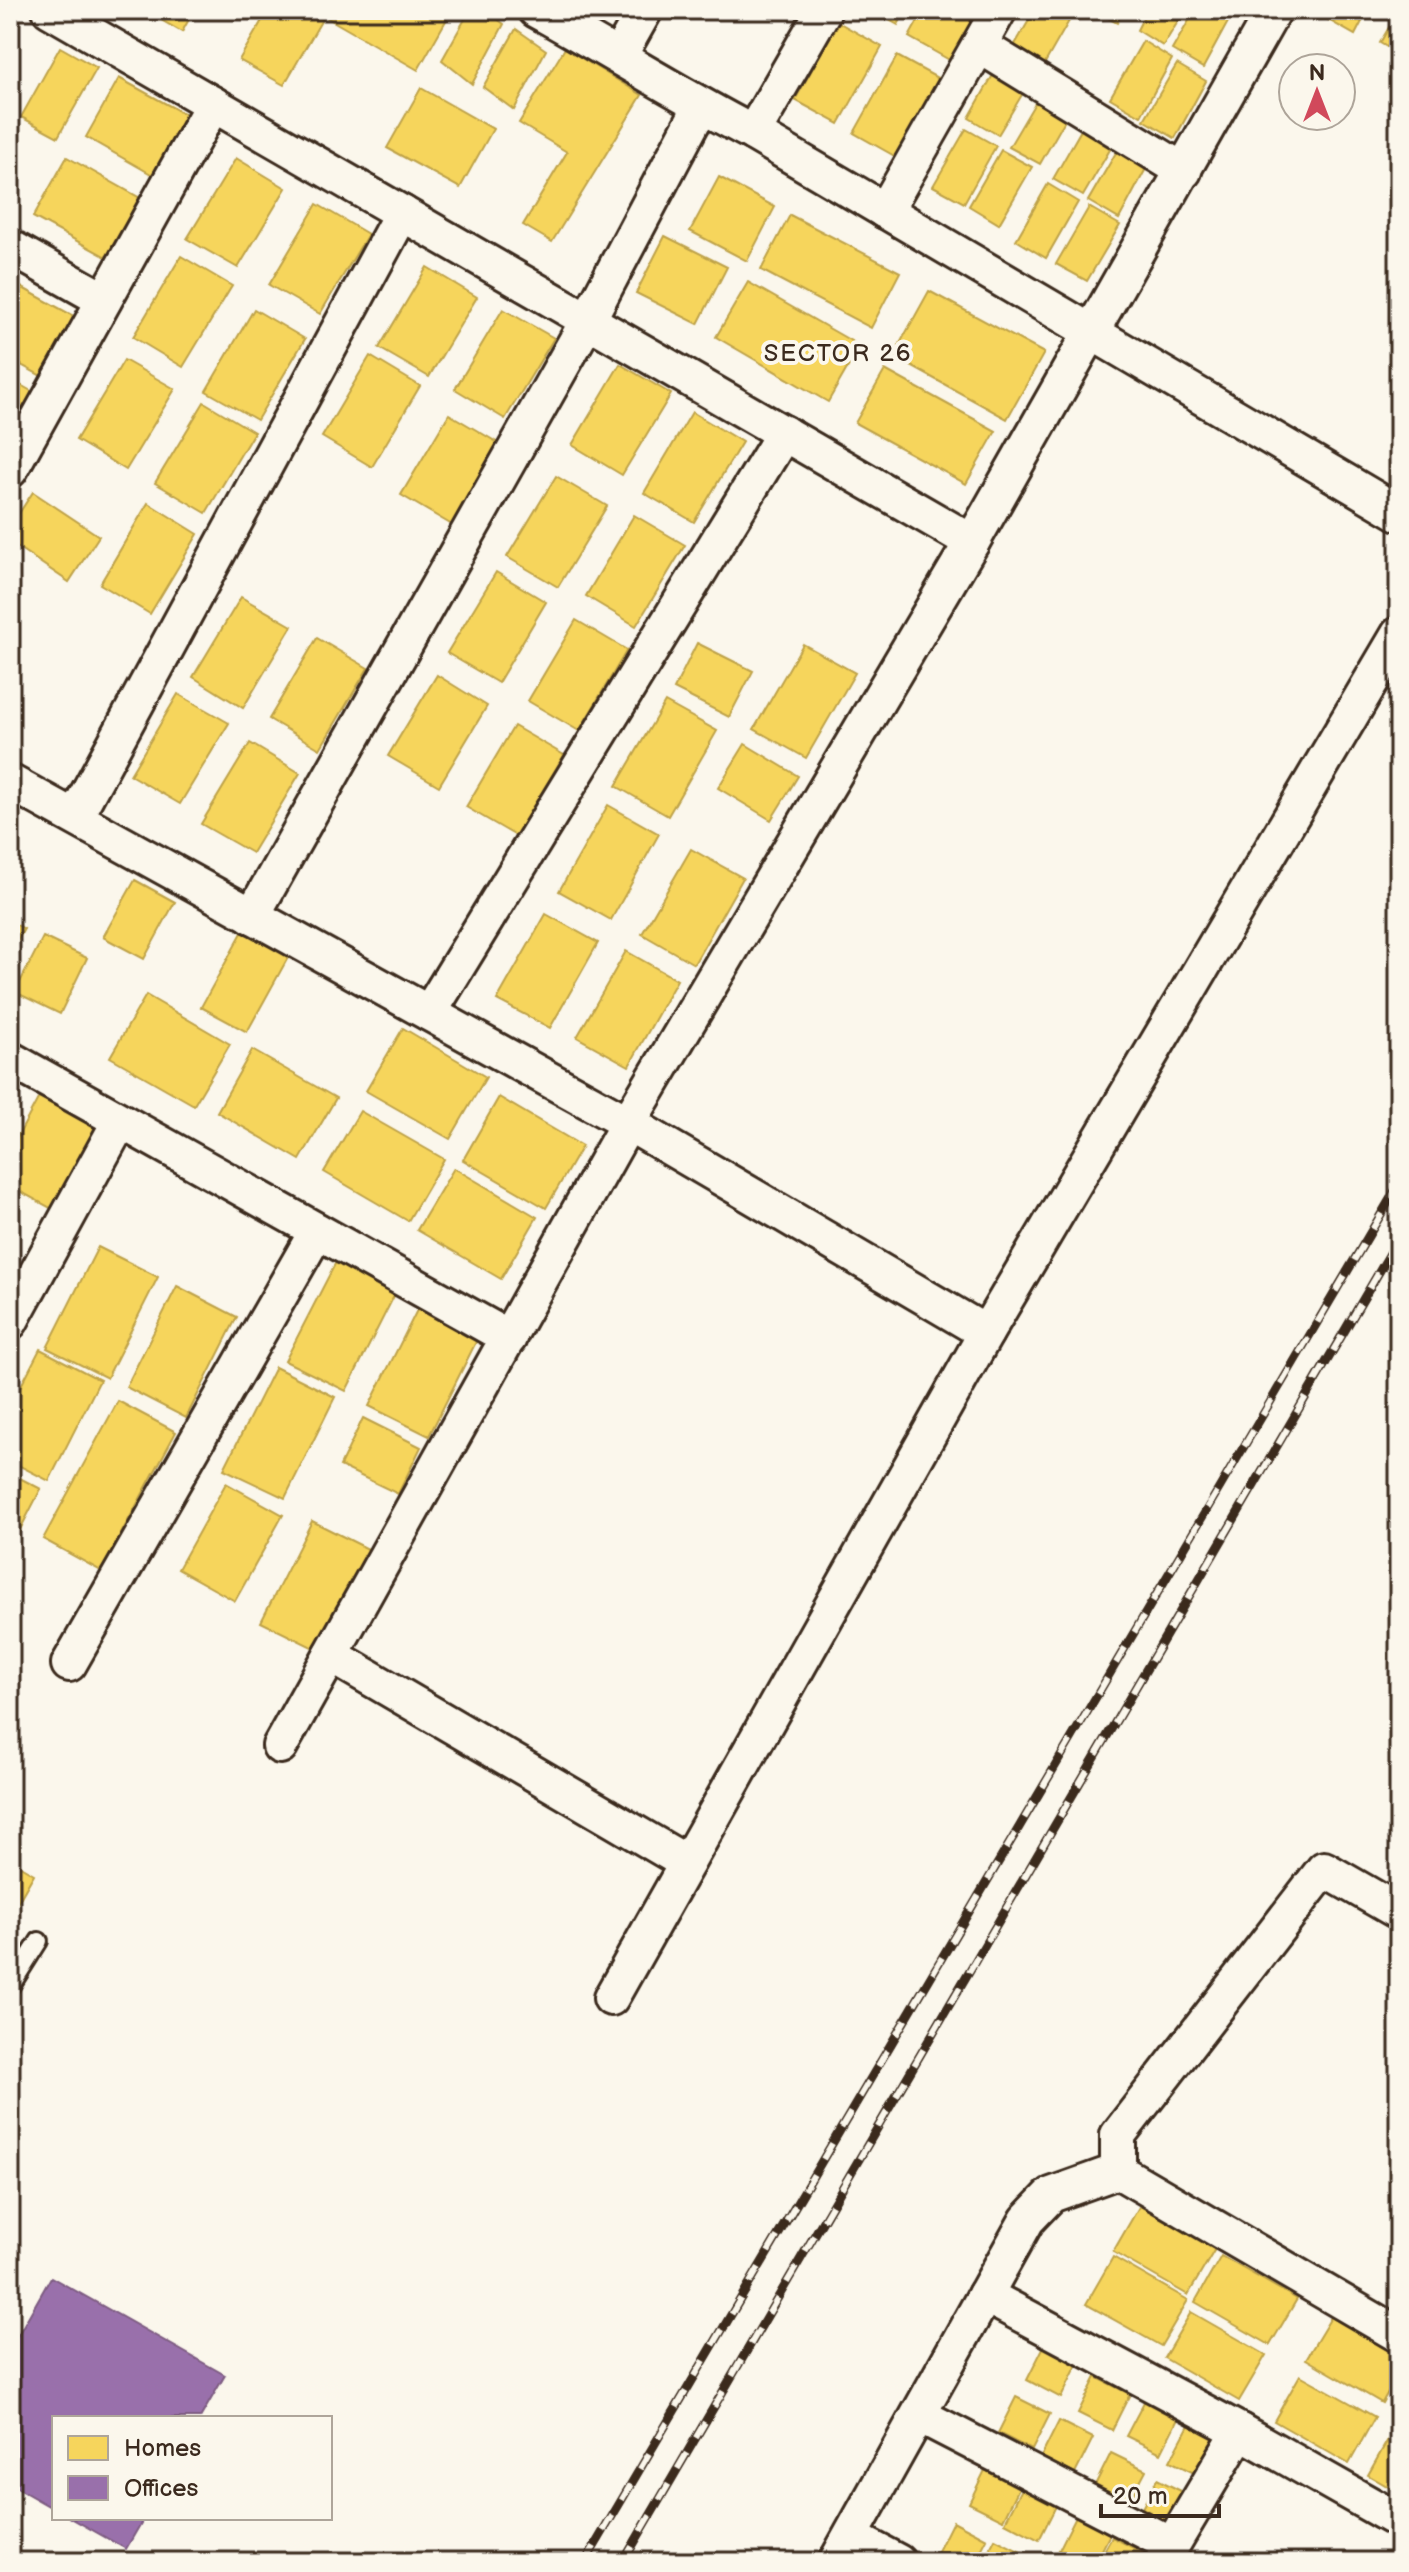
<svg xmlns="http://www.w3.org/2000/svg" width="1409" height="2572" font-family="'Balsamiq Sans',sans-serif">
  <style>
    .homes { fill: #f6d55c; stroke: #bea249; stroke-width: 2 }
    .offices { fill: #9970ab; stroke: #7d5b81; stroke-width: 2 }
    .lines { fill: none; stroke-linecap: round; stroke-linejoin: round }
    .lane-casing { stroke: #3b2a1e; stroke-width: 22 }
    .street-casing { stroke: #3b2a1e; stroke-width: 40 }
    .lane { stroke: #fbf7ec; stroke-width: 16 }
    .street { stroke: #fbf7ec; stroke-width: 34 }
    .rail-casing { stroke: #3b2a1e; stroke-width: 9 }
    .rail { stroke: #fbf7ec; stroke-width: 6; stroke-dasharray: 18; stroke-linecap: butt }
    .labels { text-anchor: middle; stroke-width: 8; stroke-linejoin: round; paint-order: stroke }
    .neighbourhood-label { font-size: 24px; letter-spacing: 2px; fill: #3b2a1e; stroke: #fbf7ec }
  </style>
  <rect width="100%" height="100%" fill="#fbf7ec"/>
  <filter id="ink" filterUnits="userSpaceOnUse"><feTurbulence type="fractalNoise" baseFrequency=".0125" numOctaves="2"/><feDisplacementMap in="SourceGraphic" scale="16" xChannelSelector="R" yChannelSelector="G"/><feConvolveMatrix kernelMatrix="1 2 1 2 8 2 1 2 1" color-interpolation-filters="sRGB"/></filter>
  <g filter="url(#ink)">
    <g class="homes">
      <path d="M144,10H194L182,32Z"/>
      <path d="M268,10H452L418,70L324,16L284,85L239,60Z"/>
      <path d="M470,10H485L504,24L472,84L442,60Z"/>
      <path d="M871,10H906L898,25Z"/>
      <path d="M924,10H983L953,62L909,37Z"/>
      <path d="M1035,10H1065L1073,14L1041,70L1010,53Z"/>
      <path d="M1093,10H1124L1117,23Z"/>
      <path d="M1147,10H1185L1163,46L1137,30Z"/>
      <path d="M1195,10L1234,11L1203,68L1172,50Z"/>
      <path d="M1329,10H1368L1355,35L1325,18Z"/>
      <path d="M1399,10V54L1380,43Z"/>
      <path d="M838,22L882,47L839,124L795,100Z"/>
      <path d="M516,29L546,50L514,110L483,87Z"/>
      <path d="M1143,41L1172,59L1141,116L1110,98Z"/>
      <path d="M60,47L97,68L58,137L21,117Z"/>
      <path d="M565,48L642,95L552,242L523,225L567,152L519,123Z"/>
      <path d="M897,56L941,80L898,158L854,133Z"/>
      <path d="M1177,64L1206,81L1175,138L1144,120Z"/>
      <path d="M998,66L1029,83L998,135L969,118Z"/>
      <path d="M119,78L192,118L158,178L86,137Z"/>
      <path d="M421,88L493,129L460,188L387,148Z"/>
      <path d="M1042,91L1072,108L1040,164L1009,147Z"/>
      <path d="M1085,123L1115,141L1083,196L1053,179Z"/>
      <path d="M966,129L996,146L964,203L933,186Z"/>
      <path d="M1121,144L1149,163L1119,219L1088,201Z"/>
      <path d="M1001,150L1032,167L999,224L969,206Z"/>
      <path d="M67,157L140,198L106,257L33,217Z"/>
      <path d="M236,158L286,188L238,268L187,239Z"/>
      <path d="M719,177L775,207L747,261L690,231Z"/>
      <path d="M1048,184L1078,202L1046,258L1016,240Z"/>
      <path d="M317,204L368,234L320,314L269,285Z"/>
      <path d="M1089,207L1120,225L1087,281L1056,264Z"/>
      <path d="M790,215L900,272L871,328L761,270Z"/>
      <path d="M665,236L727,267L698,324L636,293Z"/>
      <path d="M181,256L232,286L183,367L133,337Z"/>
      <path d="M427,267L477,297L429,377L379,348Z"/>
      <path d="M10,281L77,318L43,377L10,359Z"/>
      <path d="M748,282L860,346L828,402L716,337Z"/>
      <path d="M929,291L1044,353L1007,419L893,356Z"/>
      <path d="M254,309L305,339L257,420L206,391Z"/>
      <path d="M503,309L554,338L505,419L455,389Z"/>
      <path d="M370,356L420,386L372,467L322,437Z"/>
      <path d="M124,360L175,389L126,470L76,440Z"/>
      <path d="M620,364L671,394L622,475L572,445Z"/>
      <path d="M885,370L996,431L966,484L855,423Z"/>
      <path d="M10,379L33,392L10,432Z"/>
      <path d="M204,402L254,432L206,513L155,483Z"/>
      <path d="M692,412L742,442L694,522L644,493Z"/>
      <path d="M449,414L500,444L452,525L401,495Z"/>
      <path d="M556,476L607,506L558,587L507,557Z"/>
      <path d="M33,492L99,536L69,582L10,542V527Z"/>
      <path d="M148,503L198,534L150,614L100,584Z"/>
      <path d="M634,515L685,545L636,626L586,596Z"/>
      <path d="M496,572L546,602L498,683L447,653Z"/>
      <path d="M241,597L292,626L243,708L193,677Z"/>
      <path d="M576,620L627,650L579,731L528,701Z"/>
      <path d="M317,638L368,668L320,749L269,719Z"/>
      <path d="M697,643L753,671L729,717L674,689Z"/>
      <path d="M803,644L855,673L806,758L754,729Z"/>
      <path d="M437,675L487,706L439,786L388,756Z"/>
      <path d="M178,694L229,723L180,804L130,775Z"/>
      <path d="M665,702L717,731L668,816L616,786Z"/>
      <path d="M514,726L564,755L516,836L466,807Z"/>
      <path d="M250,743L300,773L252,853L201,824Z"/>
      <path d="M745,744L798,776L771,820L718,788Z"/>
      <path d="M608,805L659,834L611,920L559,891Z"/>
      <path d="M691,849L743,878L694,964L642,934Z"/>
      <path d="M135,880L175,902L144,959L103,937Z"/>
      <path d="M546,914L598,943L550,1028L497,1000Z"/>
      <path d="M10,921L24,929L10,954Z"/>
      <path d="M244,929L290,954L247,1032L201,1007Z"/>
      <path d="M43,937L87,958L60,1014L15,992Z"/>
      <path d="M626,951L677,980L629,1066L577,1037Z"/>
      <path d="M146,995L230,1044L194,1105L110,1057Z"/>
      <path d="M403,1028L486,1077L450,1139L366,1091Z"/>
      <path d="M252,1050L336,1098L300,1160L217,1112Z"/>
      <path d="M40,1095L99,1127L54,1210L10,1186V1151Z"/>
      <path d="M499,1097L582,1146L546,1208L463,1160Z"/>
      <path d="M360,1111L444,1159L408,1221L324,1172Z"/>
      <path d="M454,1168L537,1217L501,1279L417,1230Z"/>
      <path d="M98,1247L158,1277L107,1378L47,1348Z"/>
      <path d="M337,1260L397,1290L346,1391L285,1361Z"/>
      <path d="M177,1286L237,1317L186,1418L126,1387Z"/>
      <path d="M420,1304L480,1334L429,1436L369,1406Z"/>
      <path d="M40,1349L100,1380L49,1481L10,1461V1407Z"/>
      <path d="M275,1367L335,1397L285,1498L224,1469Z"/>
      <path d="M118,1401L176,1432L101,1571L43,1539Z"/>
      <path d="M363,1418L421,1447L398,1494L340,1466Z"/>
      <path d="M10,1473L41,1489L10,1549Z"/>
      <path d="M226,1483L283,1515L235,1601L178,1569Z"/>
      <path d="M312,1521L372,1551L322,1652L261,1622Z"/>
      <path d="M10,1860L34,1874L10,1916Z"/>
      <path d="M1140,2205L1215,2249L1188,2295L1113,2252Z"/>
      <path d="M1221,2256L1297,2299L1270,2345L1195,2302Z"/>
      <path d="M1113,2257L1188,2300L1161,2346L1086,2304Z"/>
      <path d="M1191,2312L1266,2355L1239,2401L1164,2358Z"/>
      <path d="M1333,2314L1399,2351V2372L1382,2403L1306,2359Z"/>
      <path d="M1045,2344L1079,2361L1061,2398L1027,2380Z"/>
      <path d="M1300,2375L1375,2417L1349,2464L1274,2421Z"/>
      <path d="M1096,2377L1130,2394L1112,2430L1078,2413Z"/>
      <path d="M1016,2397L1050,2414L1032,2450L998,2433Z"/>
      <path d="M1145,2400L1179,2417L1161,2453L1126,2436Z"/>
      <path d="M1059,2421L1093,2438L1075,2474L1041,2457Z"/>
      <path d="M1189,2425L1223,2442L1204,2478L1170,2461Z"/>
      <path d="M1394,2429L1399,2432V2493L1368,2475Z"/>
      <path d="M1111,2453L1146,2470L1127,2506L1093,2489Z"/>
      <path d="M987,2466L1021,2484L1003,2520L969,2503Z"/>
      <path d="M1157,2479L1191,2496L1173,2531L1139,2514Z"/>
      <path d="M1023,2487L1057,2504L1039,2540L1005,2522Z"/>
      <path d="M1076,2516L1110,2534L1096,2562H1077L1058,2552Z"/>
      <path d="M953,2521L987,2539L975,2562H944L935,2557Z"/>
      <path d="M1112,2537L1146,2554L1141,2562H1098Z"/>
      <path d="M995,2539L1029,2556L1026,2562H983Z"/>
    </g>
    <g class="offices">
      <path d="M51,2277L225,2375L200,2418H54V2509L10,2484V2349Z"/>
      <path d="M71,2518H144L126,2549Z"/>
    </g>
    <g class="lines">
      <defs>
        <path id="lane" d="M10,1987L39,1941"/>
        <g id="street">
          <path d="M50,10L972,542"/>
          <path d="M536,10C609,50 679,95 753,133L1399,513"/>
          <path d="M980,46L1184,171"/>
          <path d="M619,56L645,10"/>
          <path d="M753,133L824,10"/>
          <path d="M885,211L999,10"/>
          <path d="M10,247L104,300"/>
          <path d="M10,470L213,104"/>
          <path d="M10,782L628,1123L986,1333"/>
          <path d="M75,817L402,213"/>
          <path d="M252,916L588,320L701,106"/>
          <path d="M429,1013L784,433"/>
          <path d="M10,1059L509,1338"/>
          <path d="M10,1322L120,1121"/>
          <path d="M331,1655L687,1863"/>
          <path d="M69,1664L317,1231"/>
          <path d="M280,1746L628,1123L972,542L1274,10"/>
          <path d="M611,1998L986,1333L1399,634"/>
          <path d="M1118,2171V2135L1324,1869L1399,1912"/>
          <path d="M985,2295L1240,2431L1399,2521"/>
          <path d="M919,2415L1172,2545"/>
          <path d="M851,2537L898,2562"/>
          <path d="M836,2562L1027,2220L1051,2195L1118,2171L1399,2335"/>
          <path d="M1162,2562L1240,2431"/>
        </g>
      </defs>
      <use href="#lane" class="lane-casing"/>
      <use href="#street" class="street-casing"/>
      <use href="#lane" class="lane"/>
      <use href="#street" class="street"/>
      <defs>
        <g id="rail">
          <path d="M585,2562L1399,1184"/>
          <path d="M623,2562L1399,1238"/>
        </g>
      </defs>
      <use href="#rail" class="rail-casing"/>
      <use href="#rail" class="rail"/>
    </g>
  </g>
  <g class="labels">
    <g class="neighbourhood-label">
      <text x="838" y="361">SECTOR 26</text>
    </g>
  </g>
  <rect width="1409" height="2572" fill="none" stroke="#fbf7ec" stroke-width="40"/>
  <rect x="20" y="20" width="1369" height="2532" fill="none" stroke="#3b2a1e" stroke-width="3" filter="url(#ink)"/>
  <rect x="52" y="2416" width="280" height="104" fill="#fbf7ec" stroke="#aea59a" stroke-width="2"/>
  <rect x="68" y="2436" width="40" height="24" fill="#f6d55c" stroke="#aea59a" stroke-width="2"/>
  <text x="124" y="2456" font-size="24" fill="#3b2a1e">Homes</text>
  <rect x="68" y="2476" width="40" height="24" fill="#9970ab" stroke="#aea59a" stroke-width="2"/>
  <text x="124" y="2496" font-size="24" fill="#3b2a1e">Offices</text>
  <g transform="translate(1317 92)"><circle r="38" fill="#fbf7ec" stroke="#aea59a" stroke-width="2"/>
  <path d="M0-6L14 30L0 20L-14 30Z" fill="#d1495b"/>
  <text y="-12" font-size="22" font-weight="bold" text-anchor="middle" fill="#3b2a1e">N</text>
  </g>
  <path d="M1101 2504v12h118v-12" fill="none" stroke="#3b2a1e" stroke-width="4"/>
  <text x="1113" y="2504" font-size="24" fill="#3b2a1e" stroke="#fbf7ec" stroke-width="6" paint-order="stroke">20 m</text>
</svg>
